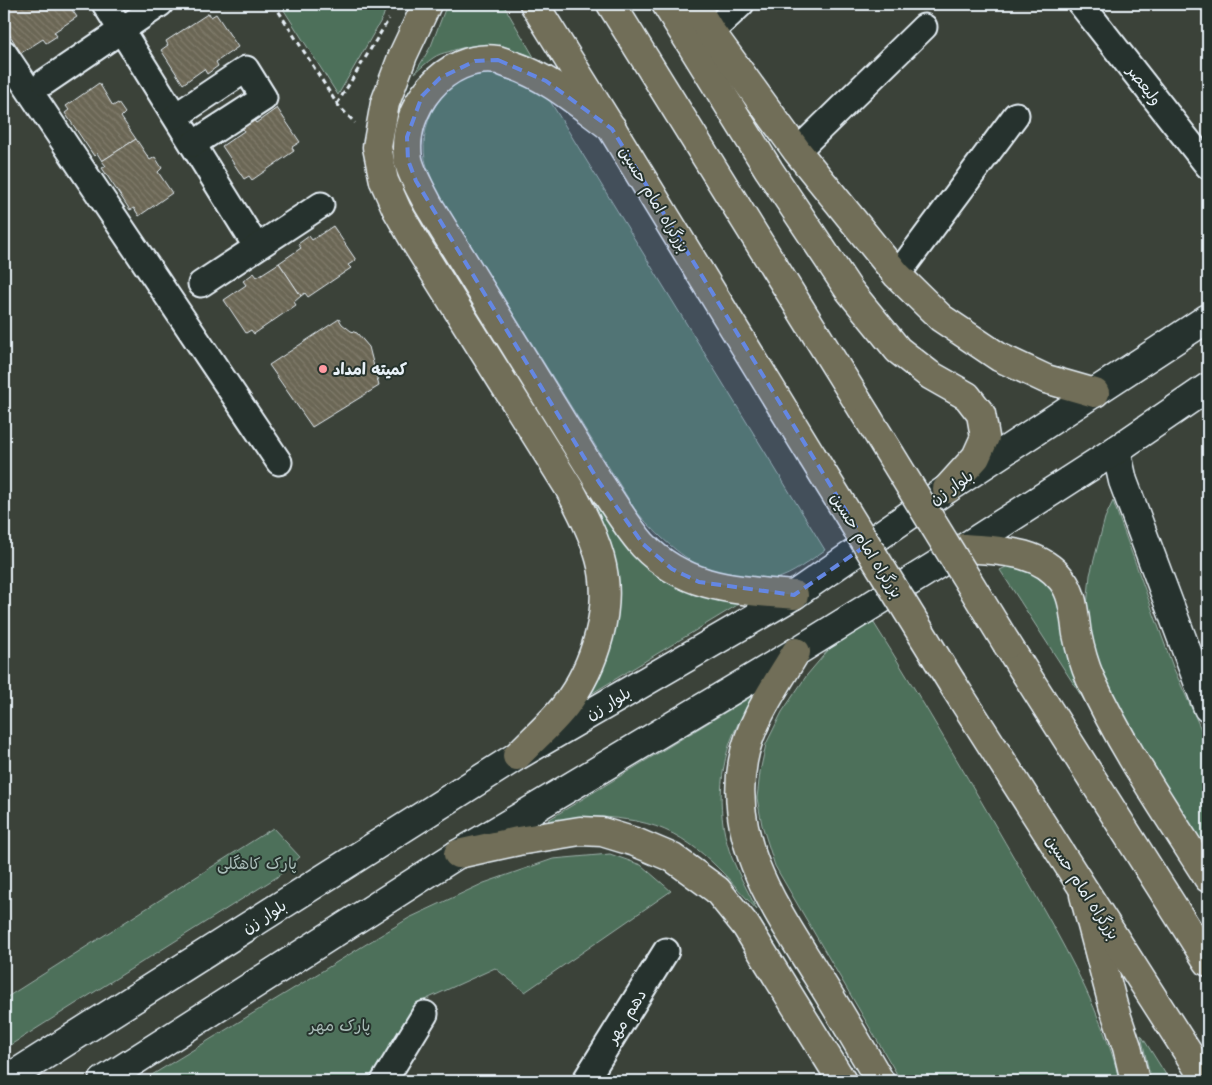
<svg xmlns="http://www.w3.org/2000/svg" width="1212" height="1085" font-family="'Comic Neue','Playpen Sans Arabic',sans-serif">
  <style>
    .green { fill: #4e6f5a; stroke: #9bb0a9 }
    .building { fill: url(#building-back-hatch); stroke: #e8f1f8 }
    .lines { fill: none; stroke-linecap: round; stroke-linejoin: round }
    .street-casing { stroke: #e8f1f8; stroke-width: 29 }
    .secondary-casing { stroke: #e8f1f8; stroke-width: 31 }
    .primary-casing { stroke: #e8f1f8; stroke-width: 31 }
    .highway-casing { stroke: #e8f1f8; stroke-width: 31 }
    .path { stroke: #e8f1f8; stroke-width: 3; stroke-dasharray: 5 4; stroke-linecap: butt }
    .street { stroke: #26332d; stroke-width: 25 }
    .secondary { stroke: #26332d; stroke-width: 28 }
    .primary { stroke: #716e59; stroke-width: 28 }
    .highway { stroke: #716e59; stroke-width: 28 }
    .highway-bridge-casing { stroke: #e8f1f8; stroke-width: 31; stroke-linecap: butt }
    .highway-bridge { stroke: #716e59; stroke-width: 28 }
    .marked { fill: #6487e3; fill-opacity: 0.2; stroke: #6487e3; stroke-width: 4; stroke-dasharray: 10 6; stroke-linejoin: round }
    .poi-dot { fill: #ff9aa2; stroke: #26332d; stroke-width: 2 }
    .labels { text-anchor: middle; stroke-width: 4; stroke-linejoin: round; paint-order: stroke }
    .street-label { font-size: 16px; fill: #e8f1f8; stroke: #26332d }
    .poi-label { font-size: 16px; font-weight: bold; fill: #e8f1f8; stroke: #26332d; text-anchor: start }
    .park-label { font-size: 16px; fill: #aabdb9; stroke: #26332d }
  </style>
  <defs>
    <pattern id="building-back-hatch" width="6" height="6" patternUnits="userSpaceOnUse" patternTransform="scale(1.25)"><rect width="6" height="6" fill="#6b6654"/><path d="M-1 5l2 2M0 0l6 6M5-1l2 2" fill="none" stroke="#807c6d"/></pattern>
  </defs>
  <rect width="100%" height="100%" fill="#3b4239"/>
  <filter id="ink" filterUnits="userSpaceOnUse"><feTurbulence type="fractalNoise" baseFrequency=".02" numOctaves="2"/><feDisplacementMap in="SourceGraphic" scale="10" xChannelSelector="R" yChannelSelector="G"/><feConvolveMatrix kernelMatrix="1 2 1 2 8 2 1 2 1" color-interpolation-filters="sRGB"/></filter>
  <g filter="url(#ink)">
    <g class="green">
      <path d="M280,4H387L383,17L338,95Z"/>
      <path d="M447,4H503L534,57C505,46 478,41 448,52C443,53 437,55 433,58C427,62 421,68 415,73L431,46Z"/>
      <path d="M504,74L530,84L550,101L825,550C810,560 793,575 775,579C717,590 672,552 636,511L437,191C433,181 427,169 425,159C419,123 440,83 477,75C485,73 495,74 504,74Z"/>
      <path d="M576,471L618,532L744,601L586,697C597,671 611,645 617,618C627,566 596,517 576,471Z"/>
      <path d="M1113,501L1173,667L1208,745V854L1120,714L1094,654L1086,617L1090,575L1105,518Z"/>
      <path d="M1014,563L1054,583L1084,700L1000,570Z"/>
      <path d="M872,620C925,704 974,789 1024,875C1052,924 1081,974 1102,1027C1109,1045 1116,1063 1119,1081H901L775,866L762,825L757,798L760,772L766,744L782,712L807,675L829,649Z"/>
      <path d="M762,690C753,702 742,714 736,728C718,766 716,818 732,858C739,876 749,893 757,910C720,870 692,832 636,821C623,819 610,817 598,817C582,818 567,821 552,824L548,820Z"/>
      <path d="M273,828L300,857L277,877L4,1049V999Z"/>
      <path d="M610,854L641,865L671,891L525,992L495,968L420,1002L370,1081H142L409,918L484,883L553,859Z"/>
      <path d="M1141,1035L1170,1081H1151Z"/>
    </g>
    <g class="building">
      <path d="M16,4H68L77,17L54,32L57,36L46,43L43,39L21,53L4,26V16L7,14L5,11Z"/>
      <path d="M209,13L211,17L216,14L238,47L216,62L218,66L207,74L204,69L183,84L161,50L168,45L166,41Z"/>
      <path d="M99,83L113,106L118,103L125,113L121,117L136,139L102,161L97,153L94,156L65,113L69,110L66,106Z"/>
      <path d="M277,108L300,142L292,147L294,151L252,180L249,176L244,179L222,146L244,131L242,127L253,119L256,123Z"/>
      <path d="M136,139L150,160L155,157L162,168L158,172L172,193L139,216L134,208L130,210L102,168L106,166L102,161Z"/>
      <path d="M333,226L356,260L348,265L351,268L308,297L305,293L301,296L279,263L301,248L298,244L309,236L312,240Z"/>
      <path d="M279,263L301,296L294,302L296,305L254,334L251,330L246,333L224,300L246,285L243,281L254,273L257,277Z"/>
      <path d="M339,319L342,324L351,331L357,333L369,347L379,386L312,427L269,365Z"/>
    </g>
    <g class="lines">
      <defs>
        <g id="street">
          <path d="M105,4L256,246"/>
          <path d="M1081,4L1208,166"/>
          <path d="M711,32L741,4"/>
          <path d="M4,53L279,462"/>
          <path d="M45,82L160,4"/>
          <path d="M176,116L246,69L264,98L193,144"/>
          <path d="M797,151L924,27"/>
          <path d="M897,275L1016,115"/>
          <path d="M201,284L321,205"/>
          <path d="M384,1081L425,1014"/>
          <path d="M585,1081L666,951"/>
        </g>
        <g id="secondary">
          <path d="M1116,450L1123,481L1208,708"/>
          <path d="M4,1081L517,756L794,595L947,489L1208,318"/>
          <path d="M103,1081L458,854L796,652L964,548L1116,450L1208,387"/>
        </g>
        <g id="primary">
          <path d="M427,4L403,55L385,103L377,147L384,181L397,210L416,243L569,488C581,510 593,533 600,558C614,607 595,667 565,706C551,724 532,740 517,756"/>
          <path d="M666,4L769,170L849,290L898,350L930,375L967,396L981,414L985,437L976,457L947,489"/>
          <path d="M694,4L711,32L797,151L897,275L941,318L999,357L1046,379L1095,393"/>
          <path d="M612,128C580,105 550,78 512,65C508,64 502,61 498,60C445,52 400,109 408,159C411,174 421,190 428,204L599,482C613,503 626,526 643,545C685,589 737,590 794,595"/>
          <path d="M964,548C998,551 1038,549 1062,580C1074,595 1074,616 1077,634C1080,649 1084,664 1090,678C1122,748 1167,813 1208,878"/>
          <path d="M796,652C776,686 750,721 743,761C728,842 776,909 816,974C838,1009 859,1045 880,1081"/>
          <path d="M458,854L518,841L580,831L602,832L635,842L673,858L717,890L746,926L842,1081"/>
          <path d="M1084,895L1113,1005L1127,1047L1135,1081"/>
        </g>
        <g id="highway">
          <path d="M534,4L612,129L812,456"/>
          <path d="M611,4L868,418"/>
          <path d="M1007,644L1208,962"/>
          <path d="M952,683L1206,1081"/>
        </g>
      </defs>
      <use href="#street" class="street-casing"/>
      <use href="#secondary" class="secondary-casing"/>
      <use href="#primary" class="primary-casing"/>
      <use href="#highway" class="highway-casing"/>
      <g class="path">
        <path d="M274,4L337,104L355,123"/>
        <path d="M337,104L389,19"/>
      </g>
      <use href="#street" class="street"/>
      <use href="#secondary" class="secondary"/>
      <use href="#primary" class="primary"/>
      <use href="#highway" class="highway"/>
      <defs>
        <g id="highway-bridge">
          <path d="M868,418L1007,644"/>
          <path d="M812,456L952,683"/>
        </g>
      </defs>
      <use href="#highway-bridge" class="highway-bridge-casing"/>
      <use href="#highway-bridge" class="highway-bridge"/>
    </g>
  </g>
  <path class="marked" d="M498,60L546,81L612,129L867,545L794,595L699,582L672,569L643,544L599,482L416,181L408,160L407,137L422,96L440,78L475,61Z"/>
  <circle class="poi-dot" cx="323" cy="369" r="5"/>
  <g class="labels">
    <g class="street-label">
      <text transform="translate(1145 85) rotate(52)" y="6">ولیعصر</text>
      <text transform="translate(655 199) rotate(59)" y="6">بزرگراه امام حسین</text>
      <text transform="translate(951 487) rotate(-34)" y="6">بلوار زن</text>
      <text transform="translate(867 545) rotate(58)" y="6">بزرگراه امام حسین</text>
      <text transform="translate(608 703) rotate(-30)" y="6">بلوار زن</text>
      <text transform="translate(1083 887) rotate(57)" y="6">بزرگراه امام حسین</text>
      <text transform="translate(264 916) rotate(-32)" y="6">بلوار زن</text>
      <text transform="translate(626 1016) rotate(-58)" y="6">دهم مهر</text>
    </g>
    <g class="poi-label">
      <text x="333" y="375">کمیته امداد</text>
    </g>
    <g class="park-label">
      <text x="257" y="869">پارک کاهگلی</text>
      <text x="340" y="1031">پارک مهر</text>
    </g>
  </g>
  <rect width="1212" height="1085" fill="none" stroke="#26332d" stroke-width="20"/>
  <rect x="10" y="10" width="1192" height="1065" fill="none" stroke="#e8f1f8" stroke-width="2" filter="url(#ink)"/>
</svg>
